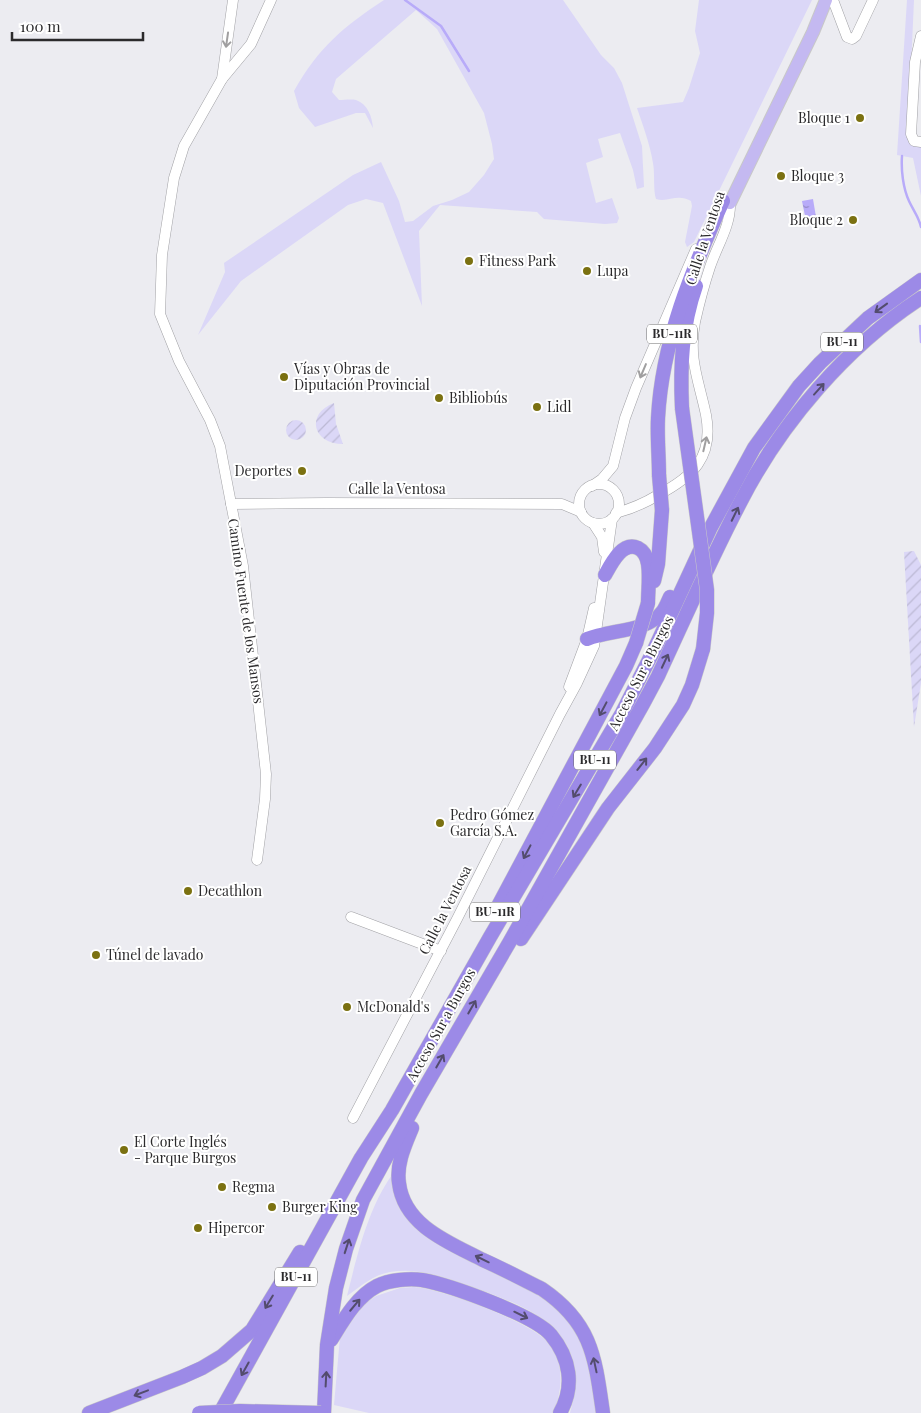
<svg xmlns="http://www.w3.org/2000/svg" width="921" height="1413" font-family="'Playfair Display',serif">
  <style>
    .grass { fill: #dbd7f7 }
    .garden { fill: url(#garden-furrows) }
    .water { fill: url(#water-ripples) }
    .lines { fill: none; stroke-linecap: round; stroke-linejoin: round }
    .stream { stroke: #b8abf9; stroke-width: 2.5 }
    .minor-casing { stroke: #a1a1a5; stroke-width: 11 }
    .major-casing { stroke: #c8c8c8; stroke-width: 14 }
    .highway-casing { stroke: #c8c8c8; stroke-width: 15 }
    .minor { stroke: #fff; stroke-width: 10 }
    .major { stroke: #c4b9f1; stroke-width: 12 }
    .highway { stroke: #9c8ae7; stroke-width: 14 }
    .highway-bridge-casing { stroke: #c8c8c8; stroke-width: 15; stroke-linecap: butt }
    .highway-bridge { stroke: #9c8ae7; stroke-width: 14 }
    .oneway { stroke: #a09fa0 }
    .oneway2 { stroke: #534c6d }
    .poi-dot { fill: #7b7111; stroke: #fff; stroke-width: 2 }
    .labels { text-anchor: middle; stroke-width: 4; stroke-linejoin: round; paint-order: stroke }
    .shield { fill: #fff; stroke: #6b6a6b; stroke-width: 1 }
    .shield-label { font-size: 12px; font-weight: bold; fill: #2b2a2c }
    .poi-label { font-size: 14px; fill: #2b2a2c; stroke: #fff; text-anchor: start }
    .street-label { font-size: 14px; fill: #2b2a2c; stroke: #fff }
  </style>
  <defs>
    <pattern id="garden-furrows" width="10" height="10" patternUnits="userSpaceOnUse" patternTransform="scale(1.25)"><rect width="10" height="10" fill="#dbd7f7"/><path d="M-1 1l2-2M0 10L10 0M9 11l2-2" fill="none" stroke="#bcb9d4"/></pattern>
    <pattern id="water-ripples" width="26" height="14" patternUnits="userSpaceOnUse" patternTransform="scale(1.25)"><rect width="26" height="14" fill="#b8abf9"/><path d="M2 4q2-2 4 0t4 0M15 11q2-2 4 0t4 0" fill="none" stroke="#968bca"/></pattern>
  </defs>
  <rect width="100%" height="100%" fill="#ececf1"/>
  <g class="grass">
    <path d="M384,0H563L601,55L614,68L622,83L642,146L644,187L637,189L633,170L620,133L598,139L603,157L586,163L596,203L612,198L619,218L617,223L605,224L544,219L537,212L440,205L419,231L422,306L383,203L366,199L348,205L241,281L198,335L225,272L224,263L353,175L381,162L399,201L405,222L413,221L433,206L452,200L469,192L484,175L494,159L492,144L484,113L437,29L416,10L336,79L332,92L339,100C344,100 351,99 356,100C368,104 372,117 373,128L365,113H356L315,127L299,108L294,91C319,47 343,27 384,0Z"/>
    <path d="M699,0H812L694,242L687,247L685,242L692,206L691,201C677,193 668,203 656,199C653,190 655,173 653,163C650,144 643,126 637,108L683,102L689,88L700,53L695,31Z"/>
    <path d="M907,0H914L908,134L909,143L921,146V196L913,158L897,155Z"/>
    <path d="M392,1175L398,1201L467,1257L554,1303L577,1327L590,1366L596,1413H570C593,1333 535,1309 472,1287C445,1278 419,1267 390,1272C373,1275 361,1286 347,1296C357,1256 368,1208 392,1175Z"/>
    <path d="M414,1287C443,1289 528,1321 548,1342C559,1355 562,1371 560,1388C558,1398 558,1405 552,1413H369L334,1405L340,1337L364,1304L376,1296L400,1288Z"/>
  </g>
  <g class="garden">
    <path d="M334,403L336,424L343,444C313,444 305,414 334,403Z"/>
    <circle cx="296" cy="430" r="10"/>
    <path d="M914,551L921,565V683L914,727L904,552Z"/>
  </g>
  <path class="water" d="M813,199L817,223L807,226L802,201Z"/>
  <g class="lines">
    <g class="stream">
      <path d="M405,0L441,26L469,71"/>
      <path d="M902,156C901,170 903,188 909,201C913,210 919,217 921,227"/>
      <path d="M920,326L921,342"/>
    </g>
    <defs>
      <g id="minor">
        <path d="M233,0L222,79L184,146L174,178L162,255L160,314L179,361L210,420L220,446L243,566L266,774L265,799L257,860"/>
        <path d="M833,0L847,37L852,39L856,36L873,0"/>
        <path d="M921,36L915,62L911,134L914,141L921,142"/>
        <path d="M222,79L251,44L271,0"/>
        <circle cx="599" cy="504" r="20"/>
        <path d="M592,486L602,479L613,466L625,418L636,388L696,249"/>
        <path d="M231,504L326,503L562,504L581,512"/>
        <path d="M616,513C631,509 645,503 658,495C692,477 714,458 706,415C699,381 688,359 695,322C699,304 704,285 710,267C717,246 731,225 730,203"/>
        <path d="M593,523L602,537L604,552"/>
        <path d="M569,687L587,639L594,608"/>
        <path d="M351,917L441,951"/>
        <path d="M353,1118L457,919L560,714L577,683L594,646L612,519"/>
      </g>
      <path id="major" d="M730,203L813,32L826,0"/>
      <g id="highway">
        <path d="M682,408C680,366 682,326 696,286"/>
        <path d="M659,475C659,456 657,437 658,418C662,341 692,270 723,201"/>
        <path d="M605,575C611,564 622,541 638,548C644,551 647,558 648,564C650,576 648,591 648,603"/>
        <path d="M654,581L658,564L662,510"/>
        <path d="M587,639C610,629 647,633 663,611C666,607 668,601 670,597"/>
        <path d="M497,908L626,666L636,643"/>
        <path d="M521,939L608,808L655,748L683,705L692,685L703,649"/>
        <path d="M412,1128C405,1145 396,1164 399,1183C404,1226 450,1243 483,1260C503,1269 522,1279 542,1289C592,1323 595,1357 603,1413"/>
        <path d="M331,1340C343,1321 356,1297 377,1286C389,1280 409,1278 422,1280C450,1285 534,1315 551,1335C570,1358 575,1386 560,1413"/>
        <path d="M89,1413L182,1377L202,1368L222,1356L252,1330L300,1252"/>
        <path d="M220,1413L361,1158L392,1110L490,937L622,713L654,650L710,529L754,448L799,386L820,363L868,318L921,280"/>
        <path d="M324,1413L327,1345L336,1288L346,1249L363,1200L421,1094L509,943L643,704L658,676C685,618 711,558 741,501C781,423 847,346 921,298"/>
      </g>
    </defs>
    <use href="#minor" class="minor-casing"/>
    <use href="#major" class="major-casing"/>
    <use href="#highway" class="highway-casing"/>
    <use href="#minor" class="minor"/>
    <use href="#major" class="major"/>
    <use href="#highway" class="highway"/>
    <defs>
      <g id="highway-bridge">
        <path d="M682,408L707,590V613L703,649"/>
        <path d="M659,475L662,510"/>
        <path d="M636,643L648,603"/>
        <path d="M199,1413L240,1411L321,1413"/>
      </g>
    </defs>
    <use href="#highway-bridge" class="highway-bridge-casing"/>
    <use href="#highway-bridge" class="highway-bridge"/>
  </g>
  <defs><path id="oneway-shaft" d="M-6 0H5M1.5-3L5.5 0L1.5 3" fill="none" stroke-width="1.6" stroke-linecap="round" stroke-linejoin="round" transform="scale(1.25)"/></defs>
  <g class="oneway">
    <use href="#oneway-shaft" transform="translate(227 40) rotate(98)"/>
    <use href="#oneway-shaft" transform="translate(643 371) rotate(113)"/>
    <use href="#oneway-shaft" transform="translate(705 444) rotate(-77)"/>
  </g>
  <g class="oneway2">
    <use href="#oneway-shaft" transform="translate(881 308) rotate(144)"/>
    <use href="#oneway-shaft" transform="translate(819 389) rotate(-48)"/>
    <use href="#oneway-shaft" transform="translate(735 514) rotate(-64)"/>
    <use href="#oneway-shaft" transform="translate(665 661) rotate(-65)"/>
    <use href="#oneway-shaft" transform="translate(603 709) rotate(118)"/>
    <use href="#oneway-shaft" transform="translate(642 764) rotate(-52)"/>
    <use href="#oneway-shaft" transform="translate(577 791) rotate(121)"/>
    <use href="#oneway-shaft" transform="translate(527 852) rotate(118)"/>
    <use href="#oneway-shaft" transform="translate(472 1007) rotate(-60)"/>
    <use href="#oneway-shaft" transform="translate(440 1061) rotate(-60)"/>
    <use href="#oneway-shaft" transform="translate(347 1246) rotate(-72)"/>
    <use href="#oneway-shaft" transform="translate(482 1259) rotate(-154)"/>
    <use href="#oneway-shaft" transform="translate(269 1302) rotate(121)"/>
    <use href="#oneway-shaft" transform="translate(355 1305) rotate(-50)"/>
    <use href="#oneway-shaft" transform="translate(521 1315) rotate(26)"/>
    <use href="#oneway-shaft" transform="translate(595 1365) rotate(-102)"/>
    <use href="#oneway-shaft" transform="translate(245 1369) rotate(119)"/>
    <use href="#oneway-shaft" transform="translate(326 1379) rotate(-87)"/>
    <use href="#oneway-shaft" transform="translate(141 1393) rotate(159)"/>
  </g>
  <g class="poi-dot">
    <circle cx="860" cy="118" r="5"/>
    <circle cx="781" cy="176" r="5"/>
    <circle cx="853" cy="220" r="5"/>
    <circle cx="469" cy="261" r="5"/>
    <circle cx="587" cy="271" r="5"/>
    <circle cx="284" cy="377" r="5"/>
    <circle cx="439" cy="398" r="5"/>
    <circle cx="537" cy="407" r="5"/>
    <circle cx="302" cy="471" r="5"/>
    <circle cx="440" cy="823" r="5"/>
    <circle cx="188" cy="891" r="5"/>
    <circle cx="96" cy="955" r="5"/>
    <circle cx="347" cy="1007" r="5"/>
    <circle cx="124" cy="1150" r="5"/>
    <circle cx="222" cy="1187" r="5"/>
    <circle cx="272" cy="1207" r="5"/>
    <circle cx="198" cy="1228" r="5"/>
  </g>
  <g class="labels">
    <g class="shield">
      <rect x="647" y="324.5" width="50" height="19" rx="4"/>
      <rect x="821" y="332.5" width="42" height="19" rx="4"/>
      <rect x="574" y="750.5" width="42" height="19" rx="4"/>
      <rect x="470" y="902.5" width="50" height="19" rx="4"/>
      <rect x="275" y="1267.5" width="42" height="19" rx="4"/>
    </g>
    <g class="shield-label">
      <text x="672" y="338">BU-11R</text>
      <text x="842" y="346">BU-11</text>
      <text x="595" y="764">BU-11</text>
      <text x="495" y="916">BU-11R</text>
      <text x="296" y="1281">BU-11</text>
    </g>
    <g class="poi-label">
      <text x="850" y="123" text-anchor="end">Bloque 1</text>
      <text x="791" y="181">Bloque 3</text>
      <text x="843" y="225" text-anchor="end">Bloque 2</text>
      <text x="479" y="266">Fitness Park</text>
      <text x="597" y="276">Lupa</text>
      <text x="294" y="374">Vías y Obras de<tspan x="294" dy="16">Diputación Provincial</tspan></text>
      <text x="449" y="403">Bibliobús</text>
      <text x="547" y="412">Lidl</text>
      <text x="292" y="476" text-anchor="end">Deportes</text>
      <text x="450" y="820">Pedro Gómez<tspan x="450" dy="16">García S.A.</tspan></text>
      <text x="198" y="896">Decathlon</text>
      <text x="106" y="960">Túnel de lavado</text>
      <text x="357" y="1012">McDonald's</text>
      <text x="134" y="1147">El Corte Inglés<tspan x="134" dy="16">- Parque Burgos</tspan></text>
      <text x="232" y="1192">Regma</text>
      <text x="282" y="1212">Burger King</text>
      <text x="208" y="1233">Hipercor</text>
    </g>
    <g class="street-label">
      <text transform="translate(705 238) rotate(-72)" y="5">Calle la Ventosa</text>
      <text x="397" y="494">Calle la Ventosa</text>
      <text transform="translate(246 611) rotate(82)" y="5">Camino Fuente de los Mansos</text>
      <text transform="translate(641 673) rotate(-63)" y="5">Acceso Sur a Burgos</text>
      <text transform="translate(445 910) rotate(-63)" y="5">Calle la Ventosa</text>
      <text transform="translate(441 1025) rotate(-61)" y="5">Acceso Sur a Burgos</text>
    </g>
  </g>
  <path d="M12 32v8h131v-8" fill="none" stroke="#2b2a2c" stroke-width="2.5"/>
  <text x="20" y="32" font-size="15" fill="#2b2a2c" stroke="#ffffff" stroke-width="4" paint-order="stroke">100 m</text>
</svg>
